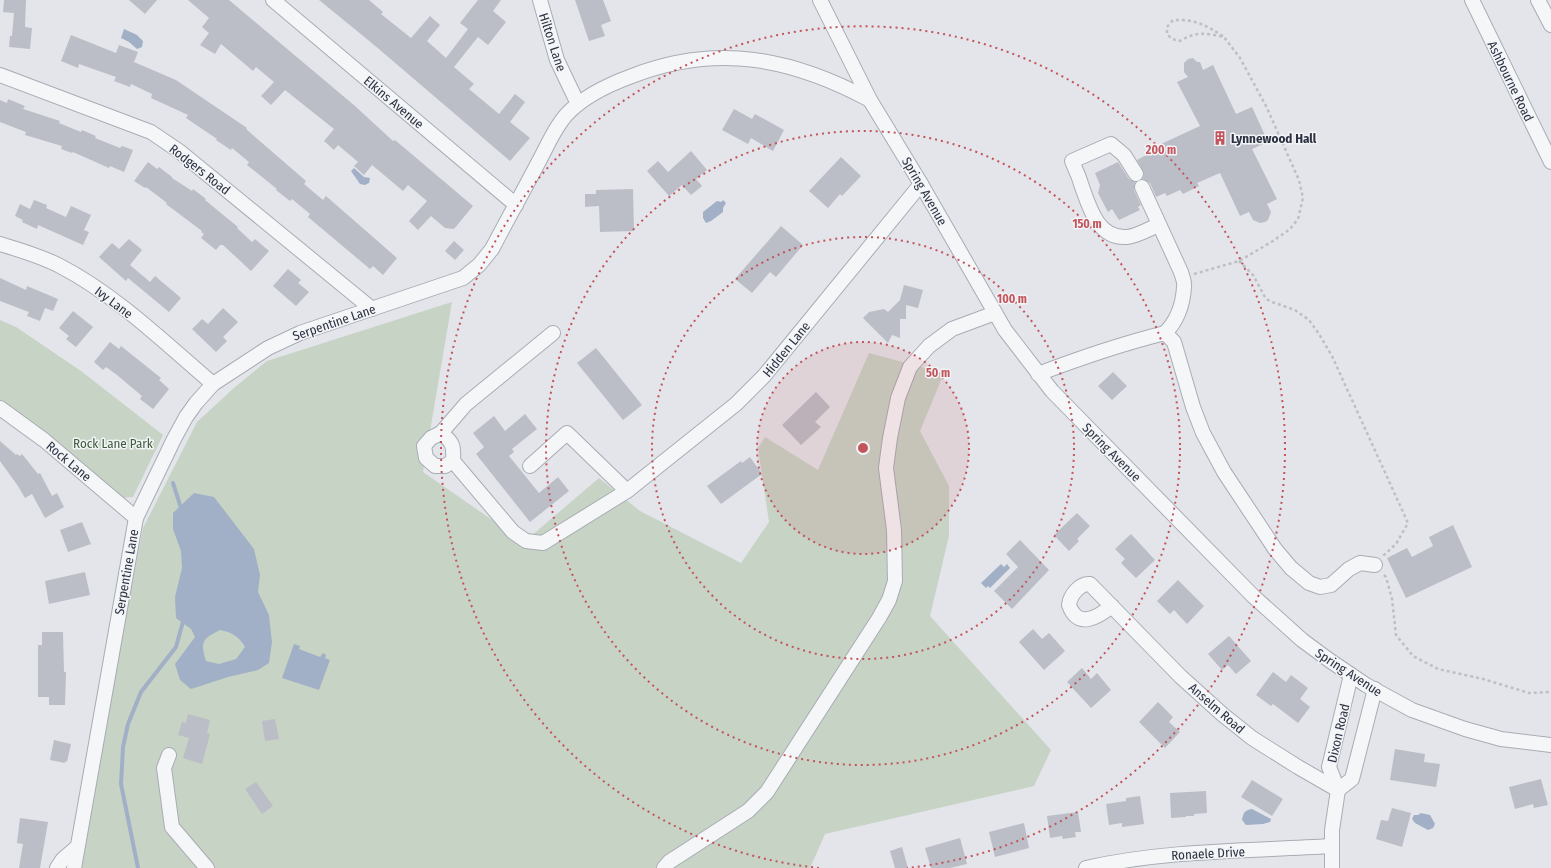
<svg xmlns="http://www.w3.org/2000/svg" width="1551" height="868" font-family="'Fira Sans Condensed',sans-serif">
  <style>
    .green { fill: #c7d3c5 }
    .water { fill: #a1b0c6; fill-rule: evenodd }
    .lines { fill: none; stroke-linecap: round; stroke-linejoin: round }
    .stream { stroke: #a1b0c6; stroke-width: 4 }
    .building { fill: #bbbec6 }
    .minor-casing { stroke: #a8acb4; stroke-width: 16 }
    .path { stroke: #bdbfc5; stroke-width: 2.5; stroke-dasharray: 3 3; stroke-linecap: butt }
    .minor { stroke: #f5f6f8; stroke-width: 14 }
    .ring { fill: none; stroke: #c3545b; stroke-width: 2; stroke-dasharray: 2 4 }
    .labels { text-anchor: middle; stroke-width: 3; stroke-linejoin: round; paint-order: stroke }
    .street-label { font-size: 13px; fill: #2c3241; stroke: #f2f4f7 }
    .poi-label { font-size: 13px; font-weight: bold; fill: #2c3241; stroke: #f2f4f7; text-anchor: start }
    .park-label { font-size: 13px; fill: #3e5b3b; stroke: #f2f4f7 }
    .centre { fill: #c3545b; stroke: #f2f4f7; stroke-width: 2 }
    .ring-label { font-size: 12px; text-anchor: middle; font-weight: bold; fill: #c3545b; stroke: #f2f4f7; stroke-width: 3; stroke-linejoin: round; paint-order: stroke }
  </style>
  <rect width="100%" height="100%" fill="#e3e5ea"/>
  <g class="green">
    <path d="M452,302L423,472L524,542L599,478L640,511L741,563L769,522L758,448L765,437L818,470L869,353L944,373L920,431L949,486V536L930,616L1051,750L1034,786L825,834L810,868H64L81,842L143,528L197,422L235,387L267,361Z"/>
    <path d="M0,320L16,327L81,371L163,435L133,497L123,498L14,410L0,403Z"/>
  </g>
  <g class="water">
    <path d="M124,29L137,35L143,41L142,47L137,49L129,42L121,38Z"/>
    <path d="M354,168L364,177L370,178L369,183L365,185L360,184L351,171Z"/>
    <path d="M723,200L726,203L723,208V212L711,221L706,223L703,218V212L717,201L721,202Z"/>
    <path d="M194,493L214,497L254,549L260,575L258,592L269,615L272,642L269,663L258,670L228,677L191,689L180,680L175,664L195,637L191,629L176,618L175,597L182,568L181,551L173,529V513ZM220,630C231,632 240,637 245,647L236,659L219,664L206,661C200,642 202,639 220,630Z"/>
    <path d="M1001,564L1004,567L1007,564L1010,568L990,588L988,586L986,588L981,583Z"/>
    <path d="M294,644L300,646L299,649L320,657L323,653L326,655L325,658L330,660L319,690L282,678Z"/>
    <path d="M1252,809L1271,819L1270,822L1263,824L1246,825L1242,820C1243,813 1245,810 1252,809Z"/>
    <path d="M1421,813L1430,815L1435,824L1433,828L1428,830L1415,823L1412,819L1414,815H1418Z"/>
  </g>
  <g class="lines">
    <g class="stream">
      <path d="M173,483L182,511"/>
      <path d="M138,868L121,784L123,747L128,724L141,692L176,647L184,618"/>
    </g>
  </g>
  <g class="building">
    <path d="M4,0H26L25,27L32,28L30,49L9,47L10,36H12L14,13L3,12Z"/>
    <path d="M129,0H157L145,14Z"/>
    <path d="M188,0H229L355,106L393,141L395,140L473,206L454,229L445,228L431,216L418,230L409,221L427,201L408,185L403,191L372,165L364,175L354,166L358,162L338,145L334,150L324,141L334,129L285,90L271,105L261,96L274,82L256,67L253,71L221,44L215,54L200,45L209,33L202,27L209,18Z"/>
    <path d="M319,0H369L383,12L381,14L411,38L430,16L440,25L427,41L446,58L468,29L460,23L478,0H501L493,11L506,22L488,45L478,37L454,67L474,84L469,89L499,114L515,94L525,102L510,122L530,138L510,161L373,44Z"/>
    <path d="M575,0H603L611,21L601,25L605,36L589,41Z"/>
    <path d="M71,35L116,53L119,45L138,52L134,62L176,80L247,128L246,129L306,181L304,184L323,200L326,196L397,258L383,275L373,266L370,269L308,217L310,214L292,199L290,201L276,190L277,189L247,165L249,162L232,148L231,150L216,140L217,139L186,118L188,115L151,98L152,94L131,84L130,87L114,81L116,77L79,64L78,68L61,61Z"/>
    <path d="M1193,58L1197,62H1200L1203,70L1213,65L1236,114L1252,107L1268,142L1252,149L1277,199L1267,204L1271,212L1268,220L1265,222L1260,223L1253,220L1249,212L1240,216L1220,173L1197,183L1199,186L1183,194L1180,190L1167,196L1165,193L1156,197L1150,183L1143,179L1144,173L1137,160L1148,154L1146,151L1200,126L1177,82L1188,77L1184,72V63L1188,59Z"/>
    <path d="M8,99L25,106L23,109L60,121L59,123L81,132L82,130L96,136L95,138L120,148L122,146L133,150L124,172L110,166L109,168L73,152L72,153L61,149L62,146L25,135L26,132L0,122V100L7,103Z"/>
    <path d="M734,109L752,119L755,114L784,130L773,151L751,138L748,144L722,130Z"/>
    <path d="M691,151L707,170L696,179L702,186L691,195L682,185L669,196L647,171L658,161L668,172Z"/>
    <path d="M841,157L861,176L842,196L840,194L828,208L809,191Z"/>
    <path d="M148,162L157,169L159,167L172,177V178L192,191L193,189L206,199L205,200L238,227L237,228L252,242L255,239L269,251L251,271L223,245H220L216,250L201,238L204,234L201,232L202,231L166,204L167,203L146,187L145,188L134,181Z"/>
    <path d="M1118,162L1129,179L1135,182L1134,190L1141,205L1138,207L1140,210L1119,220L1112,209L1108,212L1098,193L1100,185L1095,173Z"/>
    <path d="M633,189L634,231L600,232L599,206L585,207V194H596V190Z"/>
    <path d="M34,200L47,205L46,208L66,217L71,206L91,215L84,230L89,232L83,245L38,225L37,229L22,222L23,220L15,216L20,204L30,209Z"/>
    <path d="M781,226L803,245L776,277L770,272L752,293L735,279Z"/>
    <path d="M129,239L142,250L130,265L150,282L155,276L181,298L169,312L128,278L126,281L99,257L112,243L119,249Z"/>
    <path d="M454,241L464,250L455,260L445,251Z"/>
    <path d="M288,269L301,280L298,283L309,292L296,306L273,286Z"/>
    <path d="M0,278L26,290L27,286L58,299L53,311L45,308L40,321L27,316L29,312L0,301Z"/>
    <path d="M904,285L923,290L918,308L906,305V319H900V338L892,335L888,343L863,318L869,312L884,309L888,312L900,300Z"/>
    <path d="M223,308L238,322L223,337L227,341L216,352L192,329L202,319L208,324Z"/>
    <path d="M73,311L93,327L76,347L66,339L69,336L59,328Z"/>
    <path d="M110,342L119,349L121,346L161,378L159,380L169,389L153,409L140,399L142,396L117,375L106,367L103,370L94,362Z"/>
    <path d="M596,348L642,405L623,420L577,363Z"/>
    <path d="M1113,372L1127,386L1112,400L1098,386Z"/>
    <path d="M816,392L830,407L815,422L821,427L801,445L782,425Z"/>
    <path d="M525,414L537,429L512,449L514,452L509,456L539,493L558,477L569,491L530,522L476,454L484,447L473,433L494,416L505,431Z"/>
    <path d="M0,441L16,455L17,454L20,456L22,454L38,474L40,473L52,496L57,493L64,507L45,518L32,494L25,498L18,486L0,461Z"/>
    <path d="M750,457L762,474L721,504L707,486L741,461L742,463Z"/>
    <path d="M1077,513L1090,526L1077,539L1079,541L1069,551L1054,535Z"/>
    <path d="M82,522L91,544L68,552L60,530Z"/>
    <path d="M1453,525L1472,567L1406,598L1387,558L1407,548L1412,557L1433,546L1429,537Z"/>
    <path d="M1131,534L1155,560L1136,578L1121,563L1125,559L1115,549Z"/>
    <path d="M1020,540L1049,570L1012,609L994,591L1018,567L1006,554Z"/>
    <path d="M85,572L90,595L49,604L45,581Z"/>
    <path d="M1178,580L1204,606L1187,624L1174,610L1170,614L1157,601Z"/>
    <path d="M1033,629L1042,639L1049,633L1065,651L1044,670L1019,642Z"/>
    <path d="M42,632H63L64,672H66L65,705H49V697H38V645H42Z"/>
    <path d="M1229,636L1251,661L1236,674L1228,665L1222,670L1208,654Z"/>
    <path d="M1082,668L1091,679L1097,673L1111,690L1091,708L1067,682Z"/>
    <path d="M1273,672L1286,682L1291,675L1308,688L1300,699L1310,707L1298,723L1273,704L1271,706L1256,695Z"/>
    <path d="M1158,702L1173,717L1169,722L1180,732L1165,748L1139,722Z"/>
    <path d="M188,714L210,720L207,733L210,734L202,764L183,758L189,738L178,735L182,722L186,723Z"/>
    <path d="M275,719L279,739L265,741L262,721Z"/>
    <path d="M54,740L71,744L67,762L65,761V763L50,760Z"/>
    <path d="M1395,749L1425,754L1424,762L1440,764L1436,787L1390,780Z"/>
    <path d="M1541,779L1548,805L1534,808L1533,804L1515,809L1509,787Z"/>
    <path d="M1252,780L1283,799L1272,816L1241,797Z"/>
    <path d="M256,782L273,806L262,814L245,789Z"/>
    <path d="M1206,791L1207,813L1194,814V816H1186V817L1171,818L1170,793Z"/>
    <path d="M1140,796L1144,824L1122,827V823L1109,825L1106,804L1126,801V798Z"/>
    <path d="M1392,808L1411,813L1402,847L1376,839L1381,820L1388,821Z"/>
    <path d="M1078,812L1081,832H1075L1076,837L1063,839L1062,836L1050,838L1047,816Z"/>
    <path d="M20,818L48,822L40,868H19L23,844L17,843Z"/>
    <path d="M1024,823L1029,848L995,857L989,832Z"/>
    <path d="M960,838L967,864L950,868H931L925,848Z"/>
    <path d="M902,847L908,868H895L890,851Z"/>
  </g>
  <g class="lines">
    <defs>
      <g id="minor">
        <path d="M273,0L516,205"/>
        <path d="M540,0L557,60L578,104"/>
        <path d="M820,0L870,100L921,184L1005,330L1052,391L1253,596L1302,640L1329,660L1366,685L1412,710L1465,729L1501,739L1551,745"/>
        <path d="M1472,0L1551,162"/>
        <path d="M1538,0L1551,25"/>
        <path d="M0,75L151,132L179,151L372,309"/>
        <path d="M1136,174L1124,155L1111,144L1072,161C1075,169 1079,176 1081,184C1089,206 1097,239 1127,237C1137,236 1149,229 1158,225"/>
        <path d="M1142,187L1181,272C1182,276 1185,282 1184,287C1183,304 1177,321 1165,333"/>
        <path d="M0,244C20,250 41,256 60,266C116,295 165,343 213,384"/>
        <path d="M1038,374C1080,358 1121,344 1165,333L1174,342L1193,407L1203,433L1224,472L1275,549L1291,568L1309,583L1320,587L1331,585L1349,569L1360,563L1375,565"/>
        <path d="M0,408L44,440L136,518"/>
        <path d="M441,433L466,404L553,333"/>
        <path d="M453,461L445,466H435L426,458L424,446L431,438L441,433C453,442 454,446 453,461L513,532L526,541L543,543L627,491L736,404L764,376L921,184"/>
        <path d="M530,466L567,433L627,491"/>
        <path d="M1112,606C1098,617 1078,630 1069,605C1070,595 1080,583 1090,584L1180,676L1222,714L1252,738L1298,767L1338,790"/>
        <path d="M169,755L164,768L172,827L207,868"/>
        <path d="M1338,790L1352,779L1375,689"/>
        <path d="M57,868L63,859L77,847"/>
        <path d="M74,868L136,518L174,439L186,417L196,403L213,384L268,348L300,333L463,278L479,265L492,249C507,220 523,192 538,163C547,147 554,128 567,114C584,96 610,84 632,76C717,43 792,58 870,100"/>
        <path d="M664,868L669,862L748,811L767,792L879,618L889,600L895,581L894,530L886,468L890,438L898,398L910,367L929,346L952,329L995,313"/>
        <path d="M1086,868C1165,850 1249,851 1331,846"/>
        <path d="M1332,868V830L1338,790L1329,767L1351,675"/>
      </g>
    </defs>
    <use href="#minor" class="minor-casing"/>
    <g class="path">
      <path d="M1239,261L1253,275L1266,299L1272,302L1295,310L1309,320L1319,334L1332,356L1408,523L1396,544L1383,556"/>
      <path d="M1194,274L1239,261L1273,241L1290,229L1298,219L1303,198L1299,180L1266,106L1240,58L1224,37C1205,33 1197,31 1180,41L1172,39L1167,34V27L1173,20C1195,19 1206,25 1224,37"/>
      <path d="M1384,575L1386,577L1392,599L1396,635L1413,656L1438,669L1483,679L1529,693L1551,692"/>
    </g>
    <use href="#minor" class="minor"/>
  </g>
  <circle cx="863" cy="448" r="106" fill="#c3545b" fill-opacity=".12"/>
  <g class="ring">
    <circle cx="863" cy="448" r="106"/>
    <circle cx="863" cy="448" r="211"/>
    <circle cx="863" cy="448" r="317"/>
    <path d="M819 868A422 422 0 1 1 907 868"/>
  </g>
  <defs>
    <symbol id="building-bare" viewBox="-9 -9 18 18"><path d="M-4-6H4V6H1V3H-1V6H-4ZM-2.5-4.3h1.7v1.8h-1.7ZM.8-4.3h1.7v1.8H.8ZM-2.5-1h1.7V.8h-1.7ZM.8-1h1.7V.8H.8Z" fill="#c3545b" stroke="#f2f4f7" stroke-width="2.5" paint-order="stroke"/></symbol>
  </defs>
  <g fill-rule="evenodd">
    <use href="#building-bare" x="1210" y="128" width="20" height="20"/>
  </g>
  <g class="labels">
    <g class="street-label">
      <text transform="translate(553 42) rotate(72)" y="5">Hilton Lane</text>
      <text transform="translate(1511 81) rotate(64)" y="5">Ashbourne Road</text>
      <text transform="translate(394 102) rotate(40)" y="5">Elkins Avenue</text>
      <text transform="translate(200 169) rotate(38)" y="5">Rodgers Road</text>
      <text transform="translate(925 191) rotate(60)" y="5">Spring Avenue</text>
      <text transform="translate(114 302) rotate(37)" y="5">Ivy Lane</text>
      <text transform="translate(334 322) rotate(-19)" y="5">Serpentine Lane</text>
      <text transform="translate(786 349) rotate(-51)" y="5">Hidden Lane</text>
      <text transform="translate(1112 452) rotate(45)" y="5">Spring Avenue</text>
      <text transform="translate(69 461) rotate(40)" y="5">Rock Lane</text>
      <text transform="translate(126 572) rotate(-80)" y="5">Serpentine Lane</text>
      <text transform="translate(1349 672) rotate(33)" y="5">Spring Avenue</text>
      <text transform="translate(1217 708) rotate(41)" y="5">Anselm Road</text>
      <text transform="translate(1338 733) rotate(-77)" y="5">Dixon Road</text>
      <text transform="translate(1208 853) rotate(-3)" y="5">Ronaele Drive</text>
    </g>
    <g class="poi-label">
      <text x="1231" y="143">Lynnewood Hall</text>
    </g>
    <g class="park-label">
      <text x="113" y="448">Rock Lane Park</text>
    </g>
  </g>
  <circle cx="863" cy="448" r="6" class="centre"/>
  <g class="ring-label">
    <text x="1161" y="154">200 m</text>
    <text x="1087" y="228">150 m</text>
    <text x="1012" y="303">100 m</text>
    <text x="938" y="377">50 m</text>
  </g>
</svg>
